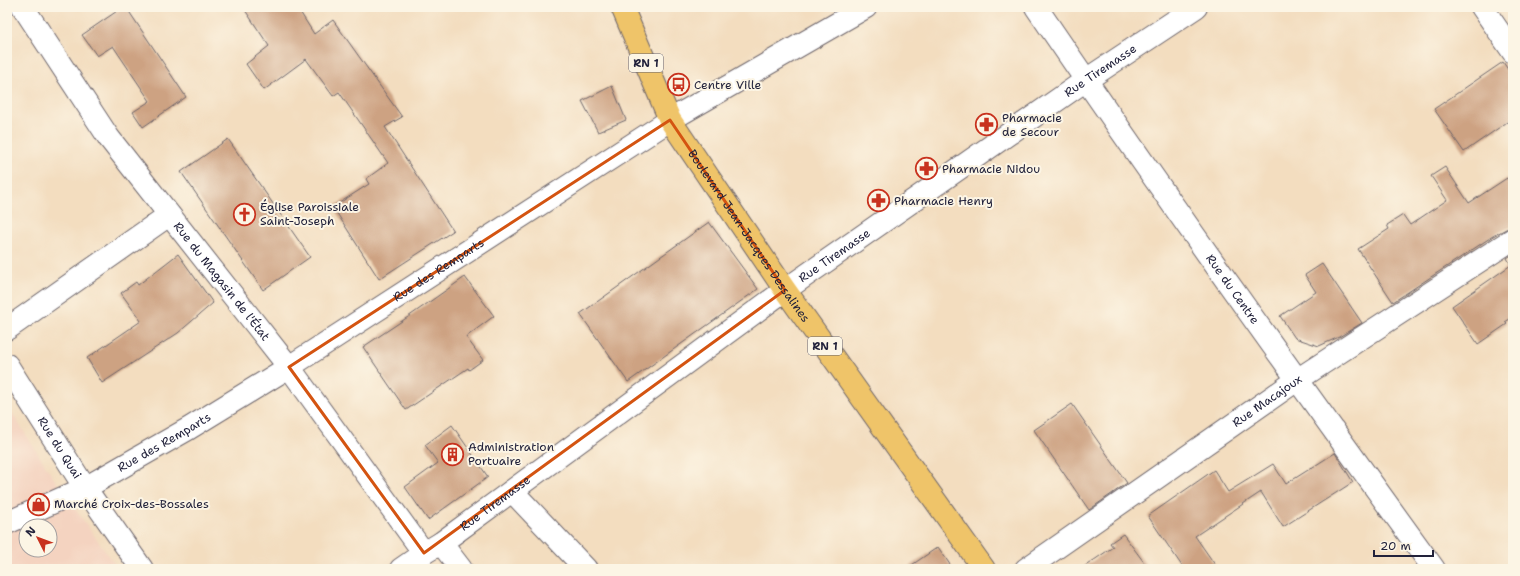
<svg xmlns="http://www.w3.org/2000/svg" width="1520" height="576" font-family="'Shantell Sans',sans-serif">
  <style>
    .built { fill: #f4d3c0; fill-rule: evenodd }
    .building { fill: #cda282 }
    .lines { fill: none; stroke-linecap: round; stroke-linejoin: round }
    .minor-casing { stroke: #6b6369; stroke-width: 24 }
    .major-casing { stroke: #6b6369; stroke-width: 24 }
    .minor { stroke: #fff; stroke-width: 22 }
    .major { stroke: #efc469; stroke-width: 22 }
    .marked { fill: none; stroke: #d45411; stroke-width: 3; stroke-linejoin: round }
    .labels { text-anchor: middle; stroke-width: 4; stroke-linejoin: round; paint-order: stroke }
    .shield { fill: #fcf5e5; stroke: #63616e; stroke-width: 1 }
    .shield-label { font-size: 11px; font-weight: bold; fill: #22223b }
    .street-label { font-size: 12px; fill: #22223b; stroke: #fcf5e5 }
    .poi-label { font-size: 12px; fill: #22223b; stroke: #fcf5e5; text-anchor: start }
  </style>
  <rect width="100%" height="100%" fill="#fcf5e5"/>
  <filter id="ink" filterUnits="userSpaceOnUse"><feTurbulence type="fractalNoise" baseFrequency=".025" numOctaves="2"/><feDisplacementMap in="SourceGraphic" scale="8" xChannelSelector="R" yChannelSelector="G"/><feConvolveMatrix kernelMatrix="1 2 1 2 8 2 1 2 1" color-interpolation-filters="sRGB"/></filter>
  <filter id="wash" filterUnits="userSpaceOnUse"><feTurbulence type="fractalNoise" baseFrequency=".012" numOctaves="4" result="noise"/><feDisplacementMap in="SourceGraphic" scale="16" xChannelSelector="R" yChannelSelector="G"/><feGaussianBlur stdDeviation="0.9" result="paint"/><feColorMatrix in="noise" values="0 0 0 0 0 0 0 0 0 0 0 0 0 0 0 0 0 1.4 0 .05"/><feComposite in="paint" operator="in"/></filter>
  <g filter="url(#wash)">
    <rect width="100%" height="100%" fill="#f3ddbf"/>
    <path class="built" d="M7,405L56,482L118,569H7ZM26,526H50V550H26Z"/>
    <g id="blocks">
      <g class="building">
        <path d="M123,7H126L186,97L143,127L133,112L150,101L113,46L97,56L82,35Z"/>
        <path d="M243,7H297L314,34L333,20L402,117L385,127L453,231L379,279L333,207L369,184L366,179L388,163L339,92L333,96L306,59L264,90L246,64L269,46Z"/>
        <path d="M1503,62L1513,77V118L1464,152L1434,109Z"/>
        <path d="M612,86L626,120L598,132L582,101Z"/>
        <path d="M228,139L310,257L263,290L181,172Z"/>
        <path d="M1445,167L1469,203L1507,178L1513,187V227L1506,229L1493,236L1393,302L1358,249L1389,229L1387,225L1403,215L1410,225L1447,200L1431,176Z"/>
        <path d="M709,222L758,289L628,382L580,314Z"/>
        <path d="M178,254L213,303L178,333L102,383L87,358L141,321L121,293L136,282L138,285Z"/>
        <path d="M1513,254V317L1505,322L1507,324L1478,344L1452,306L1511,265L1507,258Z"/>
        <path d="M1322,264L1362,323L1339,337L1319,346L1295,338L1280,316L1316,292L1305,275Z"/>
        <path d="M465,277L494,316L466,337L483,360L469,370L468,368L406,410L363,347L408,317Z"/>
        <path d="M1072,404L1127,483L1089,510L1034,430Z"/>
        <path d="M452,425L488,477L428,520L405,487L438,463L425,445Z"/>
        <path d="M1335,453L1353,482L1283,527L1261,492L1195,536L1218,569H1184L1148,516L1214,470L1228,492L1273,464L1286,484Z"/>
        <path d="M1123,534L1149,569H1081L1113,547L1110,543Z"/>
        <path d="M938,547L953,569H906Z"/>
      </g>
    </g>
  </g>
  <g filter="url(#ink)">
    <use href="#blocks" fill-opacity="0" stroke="#6b6369" stroke-width="1"/>
    <g class="lines">
      <defs>
        <g id="minor">
          <path id="s1" d="M23,7L109,138L289,367L424,553"/>
          <path id="s2" d="M1036,7C1165,197 1299,383 1434,569"/>
          <path d="M1482,7L1513,52"/>
          <path d="M7,329L169,215"/>
          <path id="s3" d="M7,365L85,488L142,569"/>
          <path d="M512,491L586,569"/>
          <path id="s4" d="M7,523L85,488L188,429L289,367L670,120L866,7"/>
          <path d="M441,543L461,569"/>
          <path id="s5" d="M401,569L424,553L441,543L785,290L1086,80L1196,7"/>
          <path id="s6" d="M1026,569L1297,380L1513,239"/>
        </g>
        <g id="major">
          <path id="s7" d="M622,7L670,120L785,290L984,569"/>
        </g>
      </defs>
      <use href="#minor" class="minor-casing"/>
      <use href="#major" class="major-casing"/>
      <use href="#minor" class="minor"/>
      <use href="#major" class="major"/>
    </g>
  </g>
  <path class="marked" d="M670,120L785,290L424,553L289,367Z"/>
  <defs>
    <symbol id="bus-ring" viewBox="-11 -11 22 22"><circle r="9.5" fill="#fcf5e5" stroke="#c8321e" stroke-width="1.5"/><path d="M-5-6H5V4H4V6H2V4H-2V6H-4V4H-5ZM-3.5-4V0h7V-4ZM-3.5 1.2v1.5H-2V1.2ZM2 1.2v1.5H3.5V1.2Z" fill="#c8321e"/></symbol>
    <symbol id="pharmacy-ring" viewBox="-11 -11 22 22"><circle r="9.5" fill="#fcf5e5" stroke="#c8321e" stroke-width="1.5"/><path d="M-2-6h4v4h4v4h-4v4h-4v-4h-4v-4h4Z" fill="#c8321e"/></symbol>
    <symbol id="church-ring" viewBox="-11 -11 22 22"><circle r="9.5" fill="#fcf5e5" stroke="#c8321e" stroke-width="1.5"/><path d="M-1.2-6h2.4v3.5h3.3v2.4h-3.3V6h-2.4V-.1h-3.3v-2.4h3.3Z" fill="#c8321e"/></symbol>
    <symbol id="building-ring" viewBox="-11 -11 22 22"><circle r="9.5" fill="#fcf5e5" stroke="#c8321e" stroke-width="1.5"/><path d="M-4-6H4V6H1V3H-1V6H-4ZM-2.5-4.3h1.7v1.8h-1.7ZM.8-4.3h1.7v1.8H.8ZM-2.5-1h1.7V.8h-1.7ZM.8-1h1.7V.8H.8Z" fill="#c8321e"/></symbol>
    <symbol id="shop-ring" viewBox="-11 -11 22 22"><circle r="9.5" fill="#fcf5e5" stroke="#c8321e" stroke-width="1.5"/><path d="M-5-2.5h2.3a2.7 3.5 0 0 1 5.4 0H5L5.5 6h-11ZM-1.5-2.5h3a1.5 2.3 0 0 0-3 0Z" fill="#c8321e"/></symbol>
  </defs>
  <g fill-rule="evenodd">
    <use href="#bus-ring" x="666" y="72" width="25" height="25"/>
    <use href="#pharmacy-ring" x="974" y="112" width="25" height="25"/>
    <use href="#pharmacy-ring" x="914" y="156" width="25" height="25"/>
    <use href="#pharmacy-ring" x="866" y="188" width="25" height="25"/>
    <use href="#church-ring" x="232" y="202" width="25" height="25"/>
    <use href="#building-ring" x="440" y="442" width="25" height="25"/>
    <use href="#shop-ring" x="26" y="492" width="25" height="25"/>
  </g>
  <g class="labels">
    <g class="shield">
      <rect x="629" y="54" width="34" height="18" rx="3"/>
      <rect x="808" y="337" width="34" height="18" rx="3"/>
    </g>
    <g class="shield-label">
      <text x="646" y="67">RN 1</text>
      <text x="825" y="350">RN 1</text>
    </g>
    <g class="street-label">
      <text dy="4" stroke="none"><textPath href="#s5" startOffset="859">Rue Tiremasse</textPath></text>
      <text dy="4" stroke="none"><textPath href="#s7" startOffset="263">Boulevard Jean-Jacques Dessalines</textPath></text>
      <text dy="4" stroke="none"><textPath href="#s5" startOffset="535">Rue Tiremasse</textPath></text>
      <text dy="4" stroke="none"><textPath href="#s4" startOffset="501">Rue des Remparts</textPath></text>
      <text dy="4" stroke="none"><textPath href="#s1" startOffset="339">Rue du Magasin de l'État</textPath></text>
      <text dy="4" stroke="none"><textPath href="#s2" startOffset="344">Rue du Centre</textPath></text>
      <text dy="4" stroke="none"><textPath href="#s6" startOffset="294">Rue Macajoux</textPath></text>
      <text dy="4" stroke="none"><textPath href="#s4" startOffset="177">Rue des Remparts</textPath></text>
      <text dy="4" stroke="none"><textPath href="#s3" startOffset="98">Rue du Quai</textPath></text>
      <text dy="4" stroke="none"><textPath href="#s5" startOffset="115">Rue Tiremasse</textPath></text>
    </g>
    <g class="poi-label">
      <text x="694" y="89">Centre Ville</text>
      <text x="1002" y="122">Pharmacie<tspan x="1002" dy="14">de Secour</tspan></text>
      <text x="942" y="173">Pharmacie Nidou</text>
      <text x="894" y="205">Pharmacie Henry</text>
      <text x="260" y="211">Église Paroissiale<tspan x="260" dy="14">Saint-Joseph</tspan></text>
      <text x="468" y="451">Administration<tspan x="468" dy="14">Portuaire</tspan></text>
      <text x="54" y="508">Marché Croix-des-Bossales</text>
    </g>
  </g>
  <rect width="1520" height="576" fill="none" stroke="#fcf5e5" stroke-width="24"/>
  <g transform="translate(38 538) rotate(312)"><circle r="19" fill="#fcf5e5" stroke="#a5a1a1"/>
  <path d="M0-3L7 15L0 10L-7 15Z" fill="#c8321e"/>
  <text y="-6" font-size="11" font-weight="bold" text-anchor="middle" fill="#22223b">N</text>
  </g>
  <path d="M1374 550v6h59v-6" fill="none" stroke="#22223b" stroke-width="2"/>
  <text x="1380" y="550" font-size="12" fill="#22223b" stroke="#fcf5e5" stroke-width="3" paint-order="stroke">20 m</text>
</svg>
